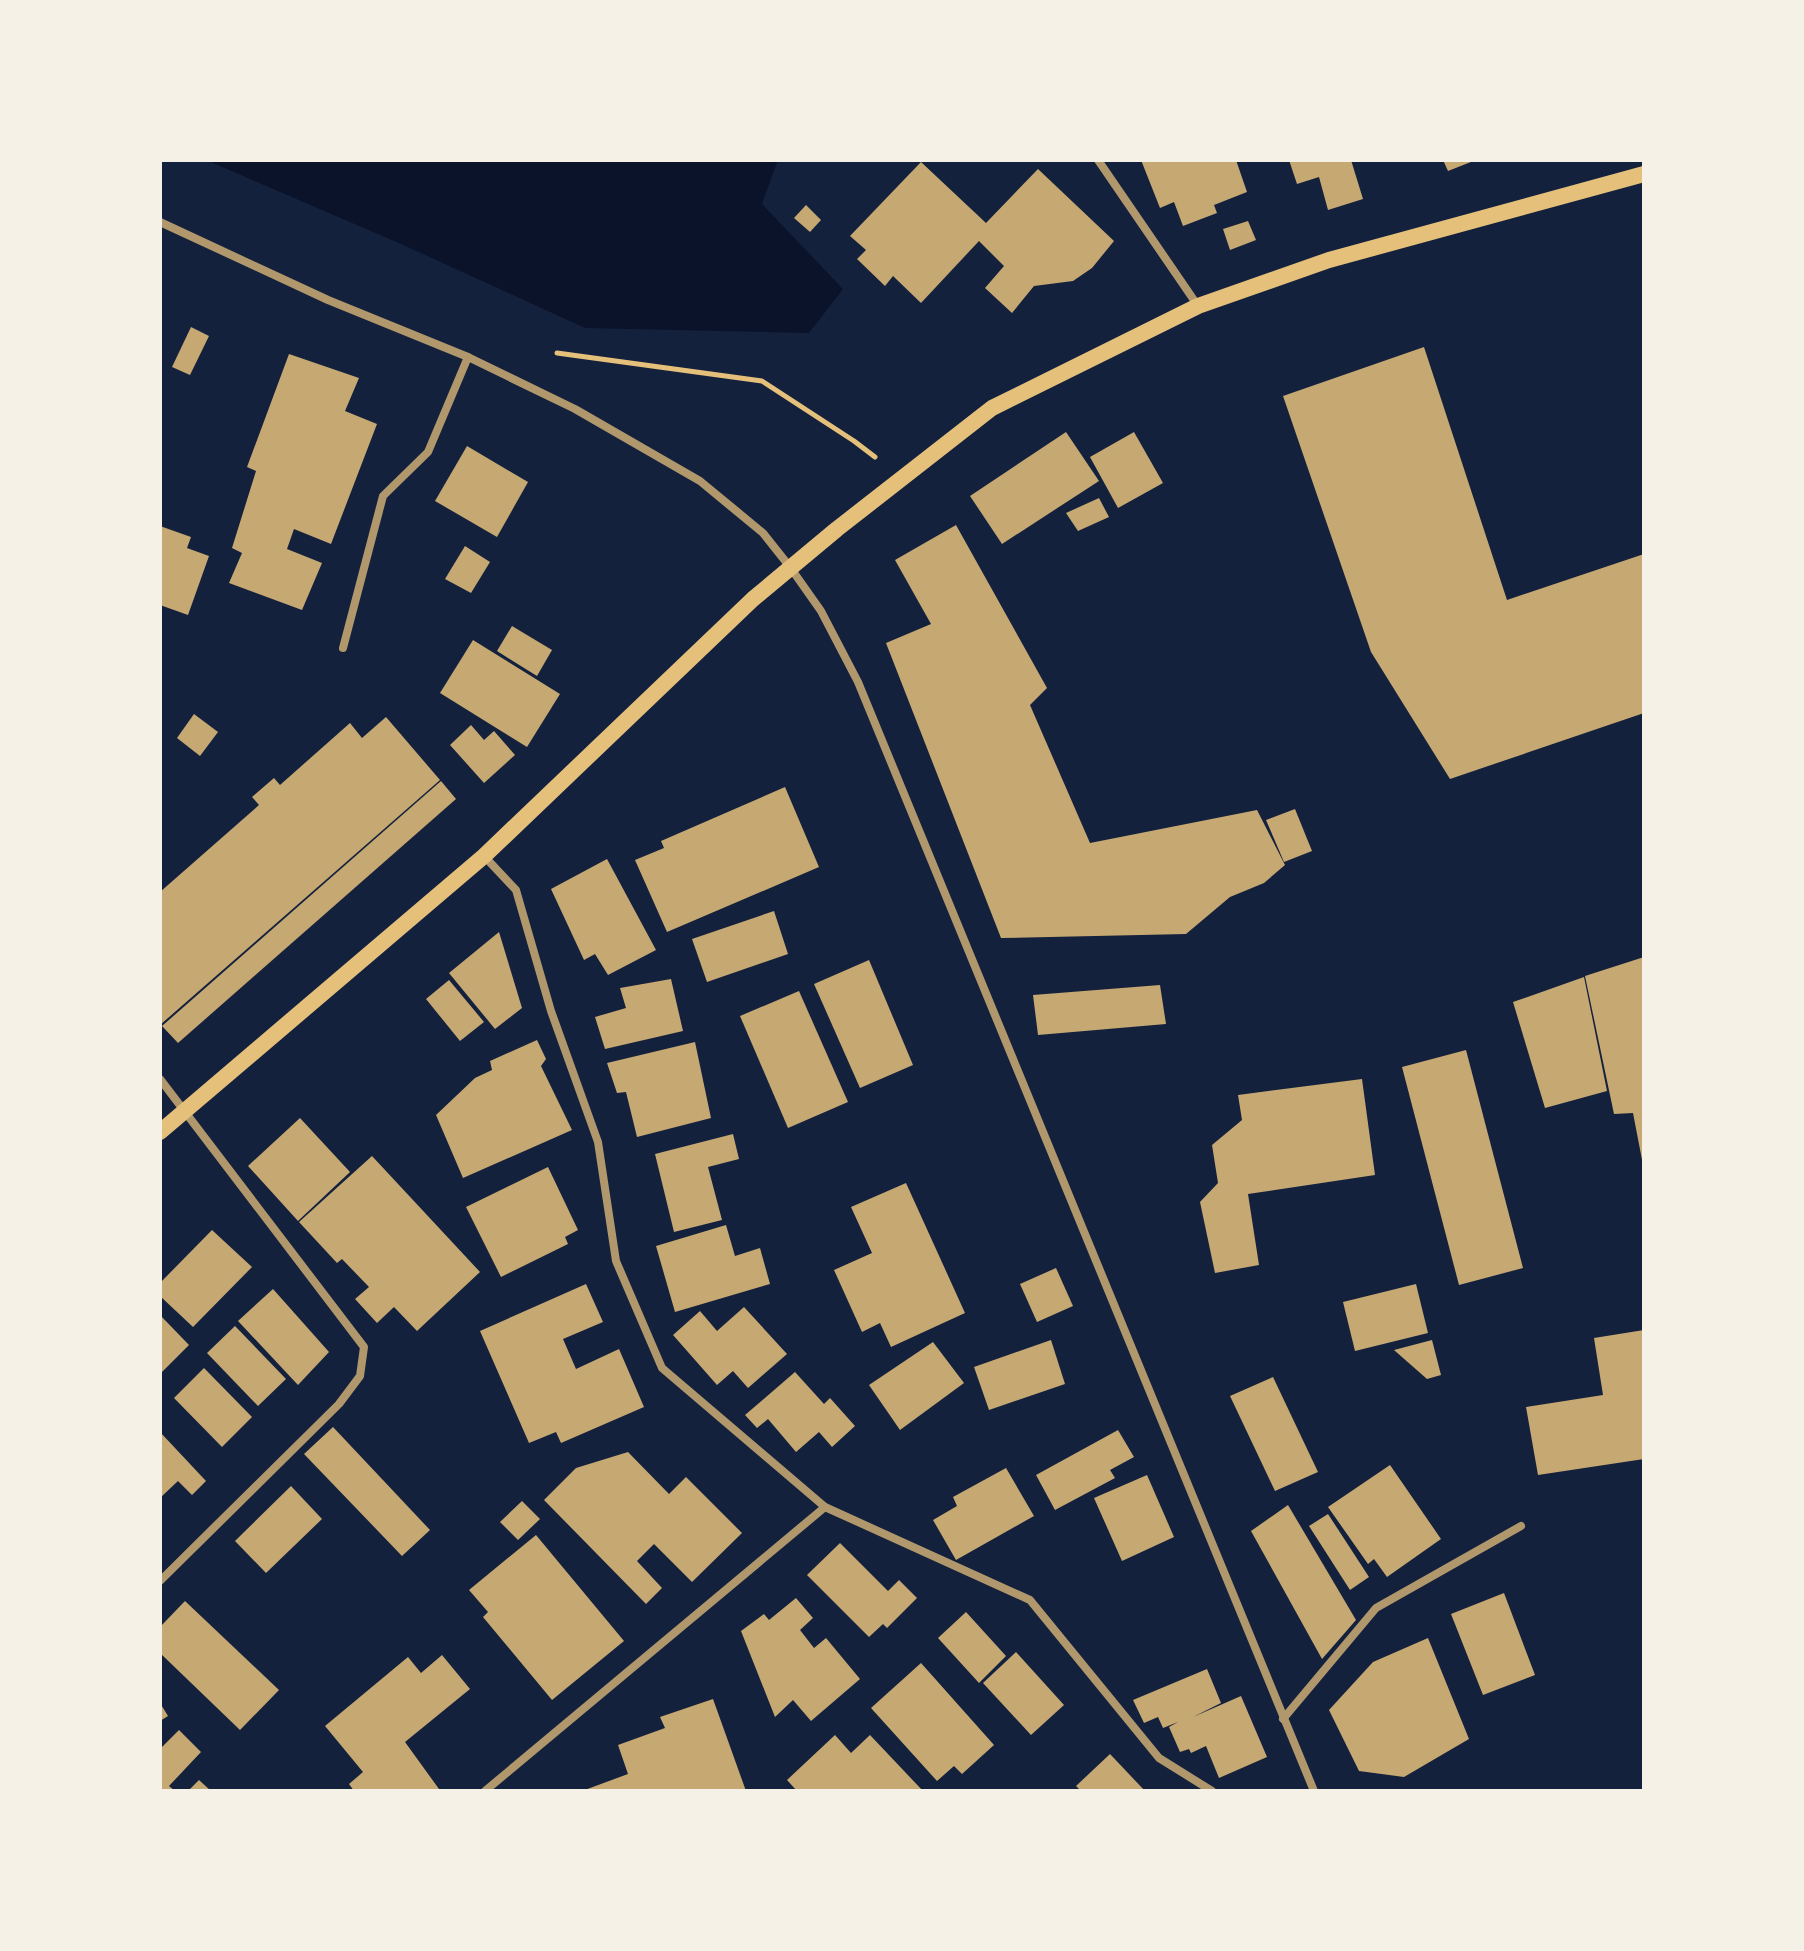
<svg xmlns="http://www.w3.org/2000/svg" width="1804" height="1951" font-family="Manrope,sans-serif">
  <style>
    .water { fill: #0b132b }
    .building { fill: #c6a872 }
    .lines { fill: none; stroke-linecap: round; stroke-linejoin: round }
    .path { stroke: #e5c07b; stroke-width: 5 }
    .minor { stroke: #b1986c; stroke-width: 8 }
    .secondary { stroke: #e5c07b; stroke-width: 16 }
  </style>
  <rect width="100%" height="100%" fill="#14213d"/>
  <path class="water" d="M206,160H778L762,204L843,289L809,333L585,328L401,244Z"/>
  <g class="building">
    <path d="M1141,160H1236L1247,192L1214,205L1217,213L1183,226L1174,202L1160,208Z"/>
    <path d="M1289,160H1351L1363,199L1328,210L1319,177L1297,184Z"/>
    <path d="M1443,160H1476L1448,171Z"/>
    <path d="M921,162L986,223L1038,169L1114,241L1092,268L1073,281L1034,286L1012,313L985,288L1004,266L979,241L921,303L893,276L885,286L857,259L866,250L850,236Z"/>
    <path d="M806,205L821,220L810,232L794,218Z"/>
    <path d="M1248,221L1256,240L1230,250L1223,229Z"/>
    <path d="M191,327L209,336L190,375L172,367Z"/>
    <path d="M1424,347L1507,600L1644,554V713L1450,779L1371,652L1283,396Z"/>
    <path d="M289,354L359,378L345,411L377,424L331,544L294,529L287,549L322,563L302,610L229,583L242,553L232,548L256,471L247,467Z"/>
    <path d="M1066,432L1099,481L1002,544L970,496Z"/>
    <path d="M1134,432L1163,483L1118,508L1090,457Z"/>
    <path d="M467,446L528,482L497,537L435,501Z"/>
    <path d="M1099,498L1109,517L1078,531L1066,513Z"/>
    <path d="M956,525L1047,688L1030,705L1090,843L1257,810L1285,865L1264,883L1230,897L1186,934L1001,938L886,643L931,624L895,560Z"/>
    <path d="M160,526L191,537L187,548L209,556L188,615L160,605Z"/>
    <path d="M465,546L490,562L471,593L445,579Z"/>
    <path d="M512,626L552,650L537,676L497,651Z"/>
    <path d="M473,640L560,694L527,747L440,693Z"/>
    <path d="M194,714L218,732L200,756L177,738Z"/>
    <path d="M386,717L440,780L160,1025V892L259,805L252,797L274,778L280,785L350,723L362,738Z"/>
    <path d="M471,725L484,740L494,731L515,755L484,783L450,745Z"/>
    <path d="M441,781L456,799L178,1043L162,1026Z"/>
    <path d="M785,787L819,867L667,932L635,860L664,848L661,841Z"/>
    <path d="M1295,809L1312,851L1284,862L1266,820Z"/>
    <path d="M607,859L656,950L608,975L595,954L584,960L551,889Z"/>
    <path d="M774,911L788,954L707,982L692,939Z"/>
    <path d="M499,932L522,1008L495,1029L449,973Z"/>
    <path d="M1644,957V1164L1643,1165L1633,1113L1614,1114L1585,976Z"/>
    <path d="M869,960L913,1065L860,1088L814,984Z"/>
    <path d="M1584,977L1607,1091L1545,1108L1513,1002Z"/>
    <path d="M671,979L683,1031L605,1049L595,1017L626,1008L620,988Z"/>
    <path d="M449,980L484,1022L460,1041L426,999Z"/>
    <path d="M1160,985L1166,1024L1038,1035L1033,995Z"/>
    <path d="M799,991L848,1102L788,1128L740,1016Z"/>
    <path d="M537,1040L546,1059L541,1066L572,1130L463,1178L436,1115L475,1078L492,1070L490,1061Z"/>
    <path d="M695,1042L711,1118L637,1137L626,1092L617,1093L607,1063Z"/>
    <path d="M1466,1050L1523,1268L1459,1285L1402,1067Z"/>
    <path d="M1362,1079L1375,1175L1248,1194L1259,1265L1215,1273L1200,1202L1218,1183L1212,1145L1242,1120L1238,1095Z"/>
    <path d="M300,1118L350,1172L298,1221L248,1166Z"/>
    <path d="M733,1134L739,1159L708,1167L722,1220L674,1232L655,1154Z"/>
    <path d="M372,1156L480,1272L417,1331L394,1307L377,1323L355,1299L369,1287L342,1259L337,1263L299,1222Z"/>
    <path d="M548,1167L578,1230L565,1237L568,1244L501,1277L466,1207Z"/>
    <path d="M906,1183L965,1313L891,1347L880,1323L862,1332L834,1270L872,1253L851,1207Z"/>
    <path d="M726,1225L735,1256L760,1248L770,1284L675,1312L656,1246Z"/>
    <path d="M212,1230L252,1267L193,1327L160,1296V1283Z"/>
    <path d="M1056,1268L1073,1306L1037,1322L1020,1284Z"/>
    <path d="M586,1284L603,1322L563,1339L576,1369L619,1349L644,1407L561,1443L556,1432L529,1443L480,1331Z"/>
    <path d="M1416,1284L1428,1333L1355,1351L1343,1302Z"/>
    <path d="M273,1289L329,1352L298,1385L238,1321Z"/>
    <path d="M744,1307L787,1354L748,1388L733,1371L717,1385L673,1335L700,1311L717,1331Z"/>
    <path d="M160,1315L189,1345L160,1374Z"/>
    <path d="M235,1326L286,1379L258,1406L207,1353Z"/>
    <path d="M1644,1330V1459L1538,1475L1526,1407L1603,1395L1594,1338Z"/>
    <path d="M1051,1340L1065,1384L989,1410L974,1367Z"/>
    <path d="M1432,1340L1441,1375L1427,1379L1394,1350Z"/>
    <path d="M933,1342L964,1383L900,1430L869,1385Z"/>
    <path d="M204,1368L252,1417L222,1447L174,1398Z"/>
    <path d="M795,1372L824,1404L830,1398L855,1426L832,1447L819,1432L796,1452L768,1419L757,1428L745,1415Z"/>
    <path d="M1273,1377L1318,1472L1275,1491L1230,1396Z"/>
    <path d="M333,1427L430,1530L402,1556L304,1454Z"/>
    <path d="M1118,1430L1134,1457L1110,1470L1115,1478L1055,1510L1036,1475Z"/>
    <path d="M160,1432L206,1481L192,1495L178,1481L160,1498Z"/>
    <path d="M628,1452L669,1494L686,1477L742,1533L692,1582L654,1544L637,1561L662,1588L646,1604L544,1500L576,1468Z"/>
    <path d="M1390,1465L1441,1539L1387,1577L1374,1559L1368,1564L1328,1507Z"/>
    <path d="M1006,1468L1034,1516L956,1560L933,1520L957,1506L953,1497Z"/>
    <path d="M1147,1475L1174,1537L1122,1561L1094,1498Z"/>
    <path d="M291,1486L322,1519L266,1573L235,1541Z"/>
    <path d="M522,1501L540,1519L518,1540L500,1522Z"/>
    <path d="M1288,1505L1356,1620L1322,1659L1251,1531Z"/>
    <path d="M1328,1514L1369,1577L1350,1590L1309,1526Z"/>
    <path d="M536,1535L624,1641L552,1700L483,1617L488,1612L469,1590Z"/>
    <path d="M840,1543L888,1591L899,1580L917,1598L887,1628L883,1624L869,1637L807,1575Z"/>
    <path d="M1504,1593L1535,1675L1483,1695L1451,1614Z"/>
    <path d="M796,1598L813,1618L800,1630L814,1648L826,1638L860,1679L811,1721L793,1700L775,1717L741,1631L764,1614L769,1620Z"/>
    <path d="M185,1601L279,1690L240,1730L160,1653V1627Z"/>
    <path d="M966,1612L1006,1656L979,1683L938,1638Z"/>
    <path d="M1428,1638L1469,1739L1404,1777L1359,1771L1329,1710L1373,1662Z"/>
    <path d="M1016,1652L1064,1705L1031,1735L983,1683Z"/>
    <path d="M442,1655L470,1689L405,1742L439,1789L436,1791H354L349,1784L363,1772L325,1726L408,1657L421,1673Z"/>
    <path d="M921,1663L994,1745L962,1774L954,1766L937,1781L871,1708Z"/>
    <path d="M1207,1669L1221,1703L1193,1717L1241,1696L1267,1757L1219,1778L1206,1746L1191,1753L1189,1749L1180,1752L1169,1727L1178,1722L1163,1728L1158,1717L1144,1723L1133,1700Z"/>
    <path d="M713,1699L746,1791H582L628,1774L618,1745L665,1728L660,1717Z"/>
    <path d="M160,1703L168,1716L160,1721Z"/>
    <path d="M179,1730L201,1752L169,1786L175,1791H160V1749Z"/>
    <path d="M835,1735L851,1753L870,1735L923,1791H797L787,1780Z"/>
    <path d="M1110,1754L1145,1791H1081L1076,1786Z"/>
    <path d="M199,1780L211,1791H188Z"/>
  </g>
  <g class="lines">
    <path class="path" d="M557,353L762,381L854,441L875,457"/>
    <g class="minor">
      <path d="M1098,160L1198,306"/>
      <path d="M160,222L328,300L468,357L575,409L700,481L763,533L790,567L821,611L858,682L1314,1791"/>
      <path d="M343,648L383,496L428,452L468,357"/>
      <path d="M484,856L516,890L551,1011L598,1142L616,1261L662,1368L825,1507L1030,1600L1159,1758L1212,1791"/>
      <path d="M160,1079L364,1347L360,1376L339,1404L160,1581"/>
      <path d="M1283,1719L1376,1608L1521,1526"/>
      <path d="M485,1791L825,1507"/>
    </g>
    <path class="secondary" d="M160,1132L484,856L753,599L837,529L992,408L1198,306L1329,260L1644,174"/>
  </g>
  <rect width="1804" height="1951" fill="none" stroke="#f6f1e7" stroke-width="324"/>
</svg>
